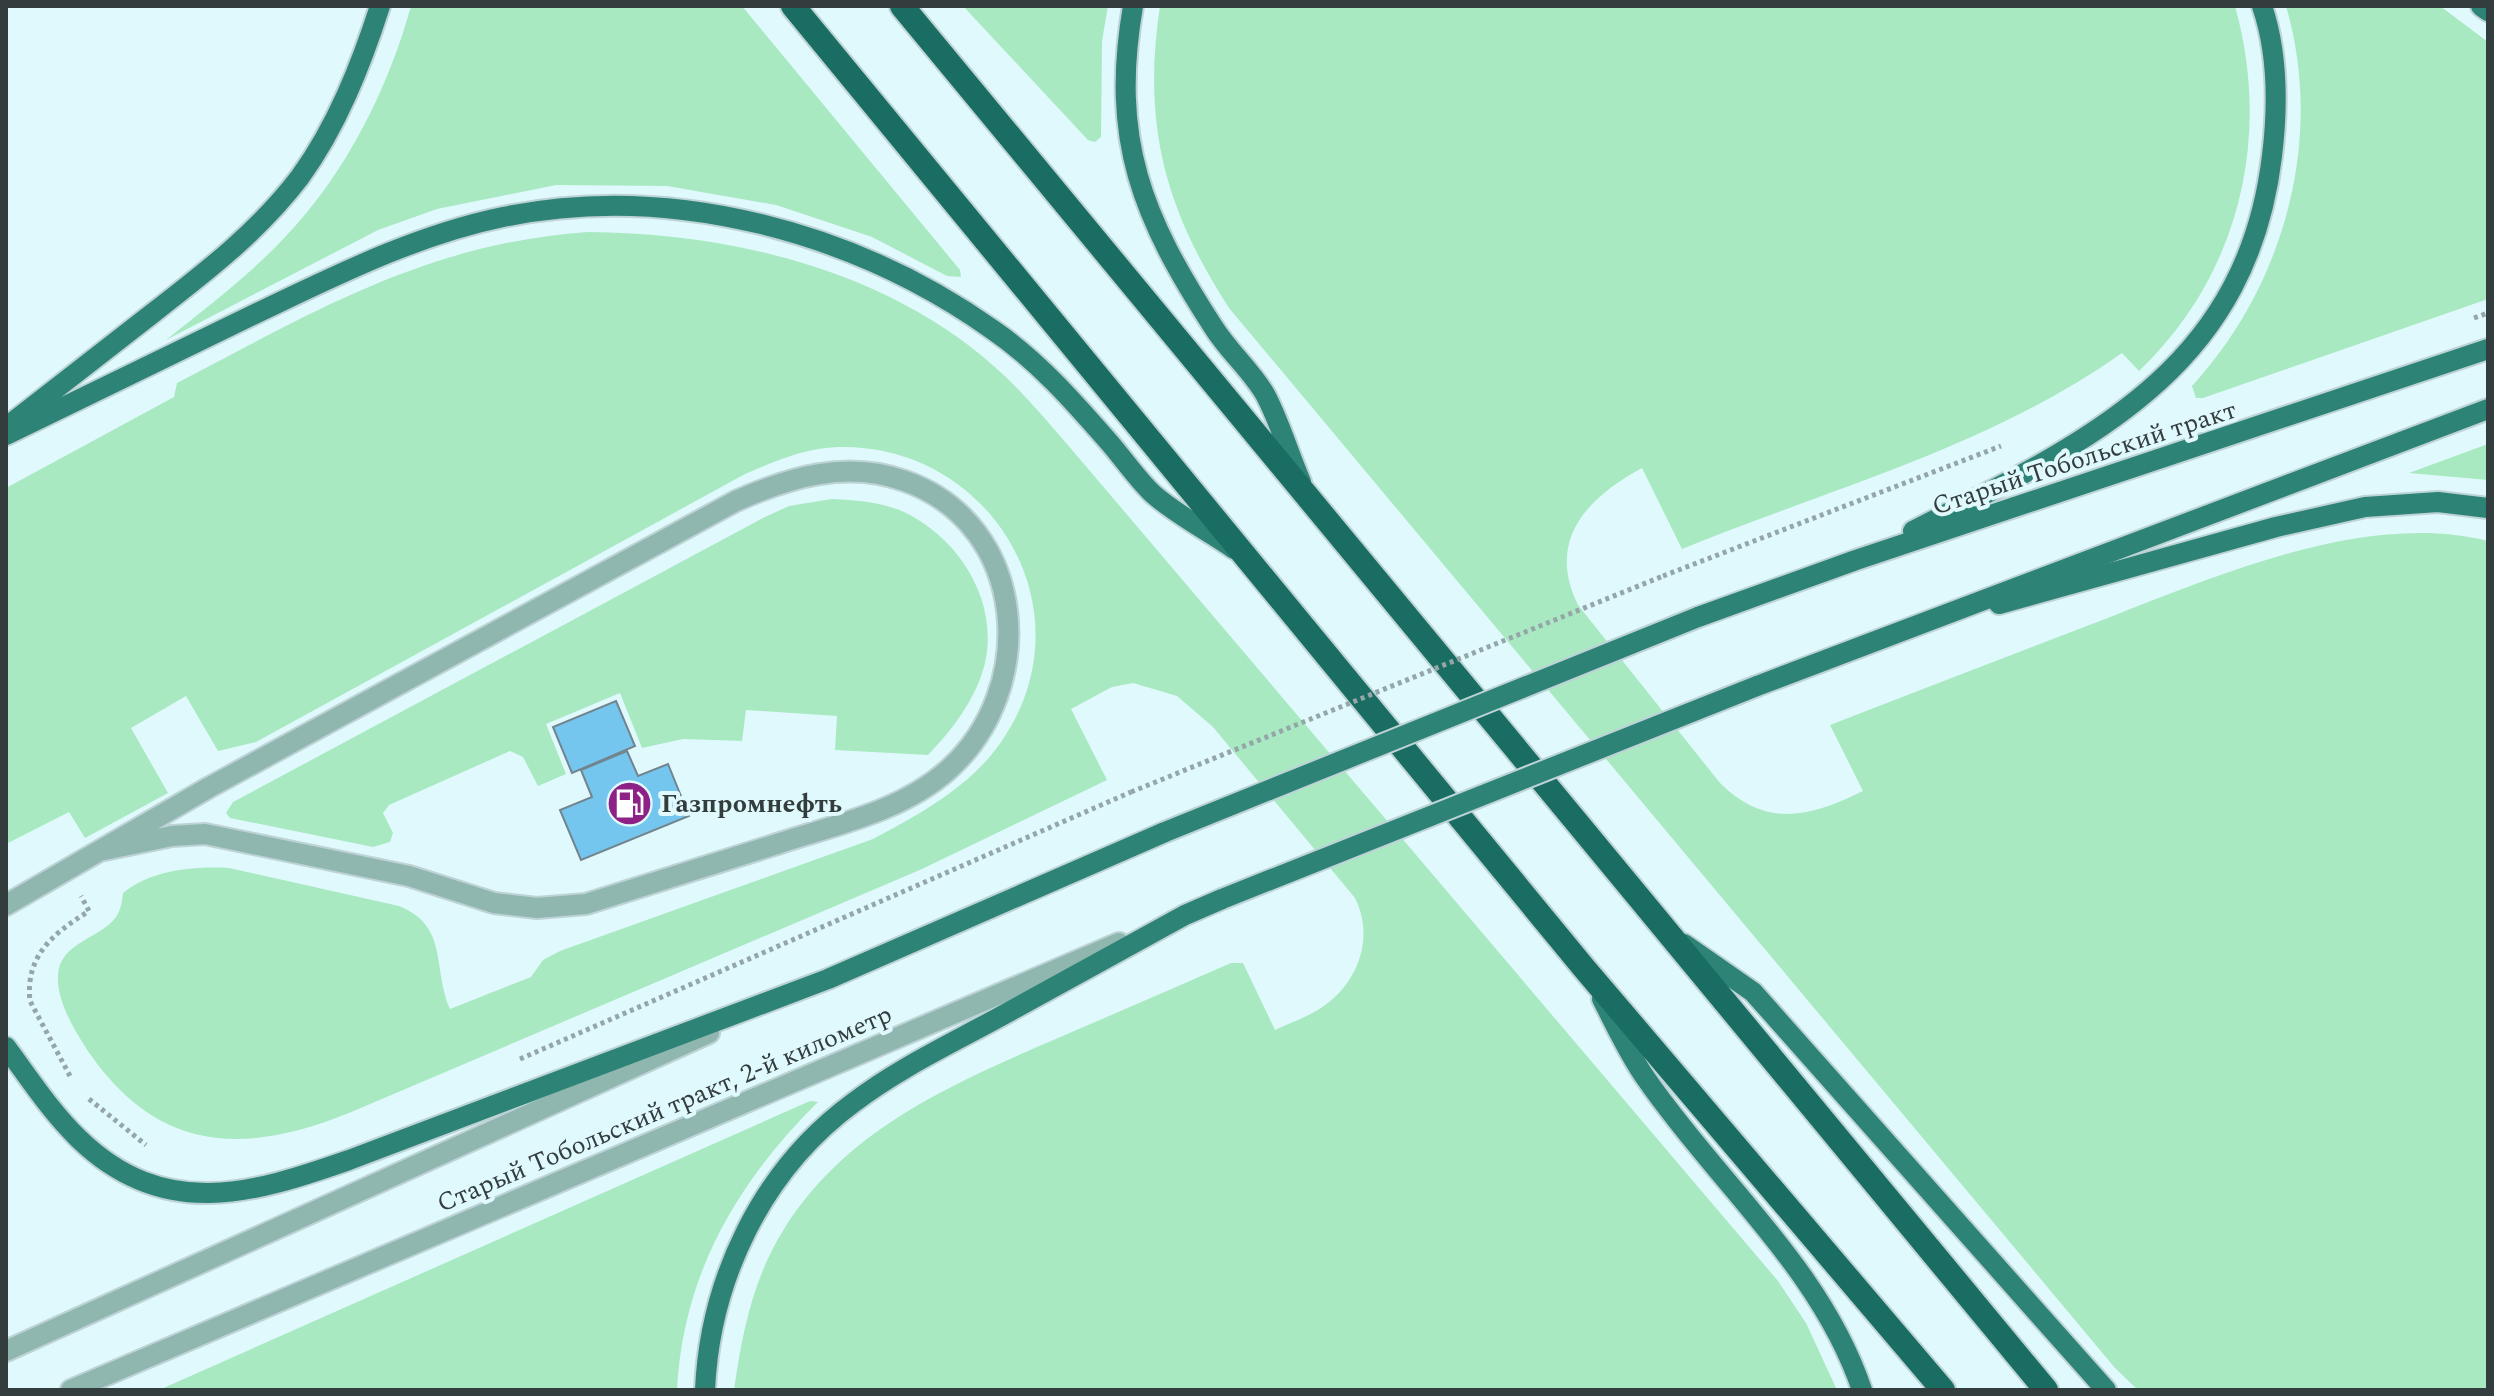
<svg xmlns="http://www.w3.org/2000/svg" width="2494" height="1396" font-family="Spectral,serif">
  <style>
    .green { fill: #a9e9c2 }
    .building { fill: #75c6ee; stroke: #72858e; stroke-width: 2 }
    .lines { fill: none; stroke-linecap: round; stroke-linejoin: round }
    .minor-casing { stroke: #bdd3d6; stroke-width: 24 }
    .major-casing { stroke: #bdd3d6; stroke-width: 24 }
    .highway-casing { stroke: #bdd3d6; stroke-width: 28 }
    .path { stroke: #94a6a8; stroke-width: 5; stroke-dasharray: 4 4; stroke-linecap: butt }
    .minor { stroke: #8fb7af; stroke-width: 20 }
    .major { stroke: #2e8377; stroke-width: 20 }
    .highway { stroke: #1a6d62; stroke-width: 24 }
    .major-bridge-casing { stroke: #bdd3d6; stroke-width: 24; stroke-linecap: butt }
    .path-bridge { stroke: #94a6a8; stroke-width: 5; stroke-dasharray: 4 4; stroke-linecap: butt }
    .major-bridge { stroke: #2e8377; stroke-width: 20 }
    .labels { text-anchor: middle; stroke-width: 8; stroke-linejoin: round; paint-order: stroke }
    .street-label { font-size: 26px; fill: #333d3e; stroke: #e0f9fc }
    .poi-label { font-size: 26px; font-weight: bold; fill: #333d3e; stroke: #e0f9fc; text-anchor: start }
  </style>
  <rect width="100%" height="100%" fill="#e0f9fc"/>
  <g class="green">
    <path d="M411,6H742L960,270L961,277L947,276L872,237L776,205L667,186L556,185L437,209L378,230L166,340C207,307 250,275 286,236C346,173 388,89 411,6Z"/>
    <path d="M963,6H1108L1102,41L1101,137L1095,142L1088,140Z"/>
    <path d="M1160,6H2235C2272,138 2239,276 2139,371L2122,353C1989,447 1832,488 1682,549L1642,468C1587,498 1546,540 1578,605L1720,783C1766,829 1810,817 1863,791L1830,725C1913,693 1996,661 2079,629C2198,584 2359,508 2488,541V1390H2138L2115,1368L1229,308C1165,209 1142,124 1160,6Z"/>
    <path d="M2286,6H2440L2488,42V299L2203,398H2196L2192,386C2284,286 2325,139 2286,6Z"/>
    <path d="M588,232C731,233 887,270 996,368C1022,391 1044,418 1067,444L1778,1281L1806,1323L1837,1390H734C742,1334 753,1278 784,1229C847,1128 954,1083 1058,1038C1116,1013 1174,988 1231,963H1243L1275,1030C1290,1023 1307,1017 1321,1008C1358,984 1375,938 1355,898L1213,727L1177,696L1133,683L1112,687L1071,709L1107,780L922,869L349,1113C245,1155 159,1153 90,1054C76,1033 56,1001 58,975C60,942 100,939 116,917C121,910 122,901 123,893C151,870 194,866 229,868L399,906C449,926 432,967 450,1009L531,977L543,960L560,951L873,839C922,813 975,784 1005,736C1089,607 989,443 838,447C805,448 775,461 745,474L256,742L218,751L186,696L131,728L168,793L85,838L69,812L6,844V488L174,397L177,383C315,311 428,243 588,232Z"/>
    <path d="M2488,444V480L2409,473Z"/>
    <path d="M832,499C856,500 882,502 904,512C959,538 999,601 985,663C976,699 953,729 928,755L835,750L837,716L746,710L742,741L683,739L642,748L620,693L546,724L566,774L538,786L523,757L510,751L389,805L383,813L393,833L390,842L373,847L230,818L226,813L233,802L765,517L789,506Z"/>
    <path d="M810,1101L818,1102C737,1182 683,1274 677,1390H159Z"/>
  </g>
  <g class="building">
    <path d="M616,701L635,746L572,773L553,727Z"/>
    <path d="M627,751L638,776L668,764L689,816L581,860L560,810L592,797L581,770Z"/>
  </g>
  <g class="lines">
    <defs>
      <g id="minor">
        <path d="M6,905L208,788L736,501C790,477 847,460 905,481C1029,525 1039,689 948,770C901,812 834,825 777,844C713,864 649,884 586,904L537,908L494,903L409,876L205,834L172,836L104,850"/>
        <path d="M6,1351L709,1033"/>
        <path d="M71,1390L1119,943"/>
      </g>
      <g id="major">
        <path d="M1133,6C1110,140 1142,217 1214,328C1229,352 1253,372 1266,396C1280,423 1289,454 1301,482"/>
        <path d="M2481,6L2488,11"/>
        <path d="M13,422C59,386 106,350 153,313C206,272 259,231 300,177C337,126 361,65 380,6"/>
        <path d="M6,435C90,394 173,354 257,313C337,275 416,235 503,217C671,182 855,232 993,330C1037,360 1073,401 1108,441C1123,458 1137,479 1153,494C1177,515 1208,531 1234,549"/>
        <path d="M1913,531C2084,443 2246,373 2272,156C2278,107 2278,53 2262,6"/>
        <path d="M1999,604L2276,527L2365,507L2438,502L2488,508"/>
        <path d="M1698,617L1856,560L2488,349"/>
        <path d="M1757,686L2488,409"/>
        <path d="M1684,944L1753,992L2106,1390"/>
        <path d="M1602,999C1616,1026 1629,1055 1647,1080C1718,1183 1821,1268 1862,1390"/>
        <path d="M6,1047C29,1078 51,1112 79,1139C164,1221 252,1194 349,1160L828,979L1165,832"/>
        <path d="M705,1390C710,1279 762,1170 853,1103C896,1070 946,1046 994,1020C1057,985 1121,950 1185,915L1222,899"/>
      </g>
      <g id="highway">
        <path d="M793,6L1584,968L1943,1390"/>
        <path d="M902,6L2046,1390"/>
      </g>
    </defs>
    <use href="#minor" class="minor-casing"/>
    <use href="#major" class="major-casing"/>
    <use href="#highway" class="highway-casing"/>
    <g class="path">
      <path d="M2474,318L2488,313"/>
      <path d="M1663,576L2001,446"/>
      <path d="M520,1059L1131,792"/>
      <path d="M70,1076L30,1001C25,955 54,933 89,911L81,896"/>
      <path d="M89,1099L146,1145"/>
    </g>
    <use href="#minor" class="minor"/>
    <use href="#major" class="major"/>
    <use href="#highway" class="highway"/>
    <defs>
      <g id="major-bridge">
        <path d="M1165,832L1698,617"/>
        <path d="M1222,899L1757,686"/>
      </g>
    </defs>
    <use href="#major-bridge" class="major-bridge-casing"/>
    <path class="path-bridge" d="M1131,792L1663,576"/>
    <use href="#major-bridge" class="major-bridge"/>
  </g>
  <defs>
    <symbol id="fuel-disc" viewBox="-11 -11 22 22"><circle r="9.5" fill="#8d2185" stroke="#e0f9fc"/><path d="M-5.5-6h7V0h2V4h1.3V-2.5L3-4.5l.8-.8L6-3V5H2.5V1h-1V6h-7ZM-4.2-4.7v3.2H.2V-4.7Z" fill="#fff"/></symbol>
  </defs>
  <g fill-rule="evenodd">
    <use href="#fuel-disc" x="604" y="778" width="51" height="51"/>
  </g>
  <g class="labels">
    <g class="street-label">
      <text transform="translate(2084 457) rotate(-18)" y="9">Старый Тобольский тракт</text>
      <text transform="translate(664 1108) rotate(-23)" y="9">Старый Тобольский тракт, 2-й километр</text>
    </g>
    <g class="poi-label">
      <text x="661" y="812">Газпромнефть</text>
    </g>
  </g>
  <rect width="2494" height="1396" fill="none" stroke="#333d3e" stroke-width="16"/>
</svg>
